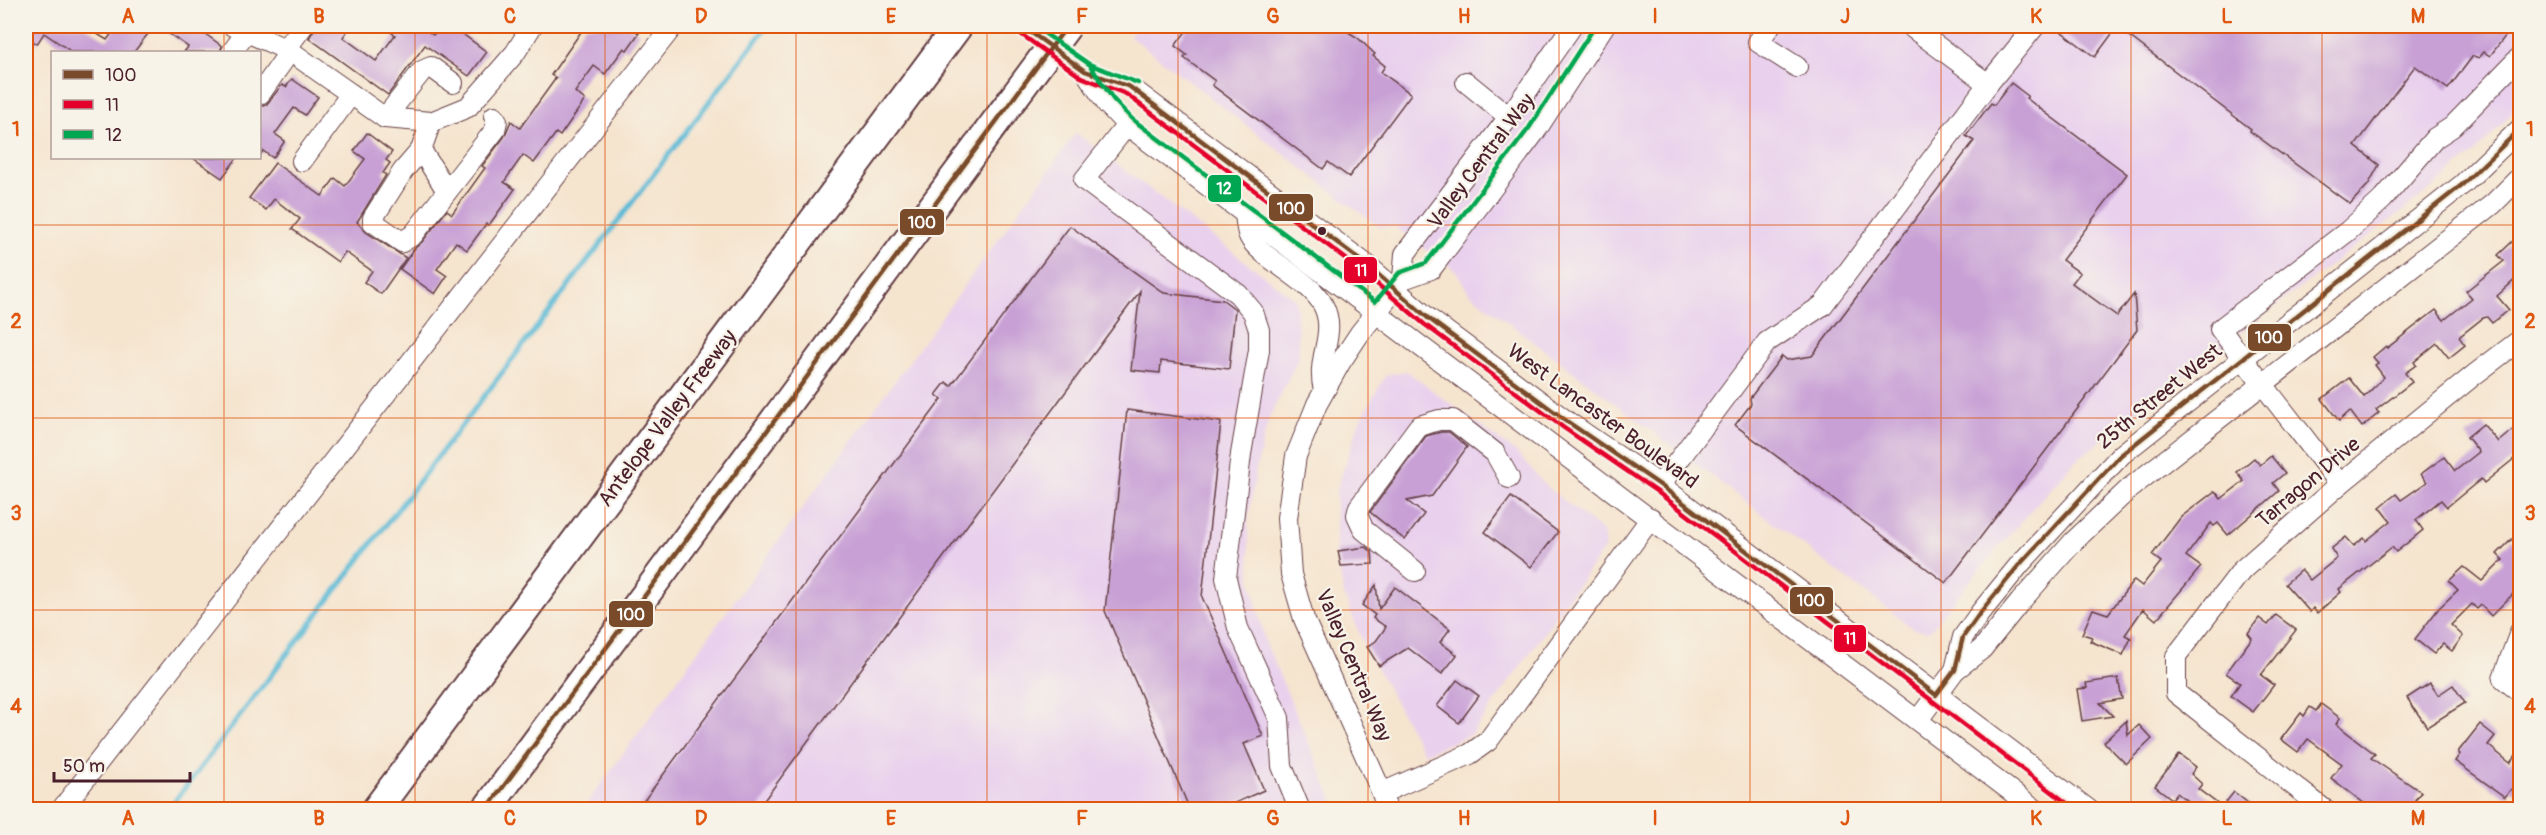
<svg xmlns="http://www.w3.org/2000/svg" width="2546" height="835" font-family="Pangolin,sans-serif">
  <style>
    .built { fill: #e9d1ed }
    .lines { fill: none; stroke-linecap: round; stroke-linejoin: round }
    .stream { stroke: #57b9d5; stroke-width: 5 }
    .building { fill: #c8a0d5 }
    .minor-casing { stroke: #643d43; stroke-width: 22 }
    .highway-casing { stroke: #643d43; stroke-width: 32 }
    .minor { stroke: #fff; stroke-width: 20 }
    .highway { stroke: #fff; stroke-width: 28 }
    .highway-bridge-casing { stroke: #643d43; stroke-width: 32; stroke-linecap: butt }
    .highway-bridge { stroke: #fff; stroke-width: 28 }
    .bus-1-casing { stroke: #f7f3e8; stroke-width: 9 }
    .bus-2-casing { stroke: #f7f3e8; stroke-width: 9 }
    .bus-3-casing { stroke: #f7f3e8; stroke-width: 9 }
    .bus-1 { stroke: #7a4b2a; stroke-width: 4.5 }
    .bus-2 { stroke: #e4002b; stroke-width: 4.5 }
    .bus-3 { stroke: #00a651; stroke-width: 4.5 }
    .grid { fill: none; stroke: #e0560e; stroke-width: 1.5; stroke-opacity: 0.55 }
    .bus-dot { fill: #4a1f2b; stroke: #f7f3e8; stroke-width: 2 }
    .labels { text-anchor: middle; stroke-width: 4.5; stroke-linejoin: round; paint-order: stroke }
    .street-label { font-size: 21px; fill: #4a1f2b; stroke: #f7f3e8 }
    .line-badge { stroke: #f7f3e8; stroke-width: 2 }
    .badge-label { font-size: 16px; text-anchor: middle; font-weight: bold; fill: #fff }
    .neatline { fill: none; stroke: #e0560e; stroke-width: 2 }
    .grid-label { font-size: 20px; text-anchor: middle; font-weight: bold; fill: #e0560e }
  </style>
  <rect width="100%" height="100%" fill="#f7f3e8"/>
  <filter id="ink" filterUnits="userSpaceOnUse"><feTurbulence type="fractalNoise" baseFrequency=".0167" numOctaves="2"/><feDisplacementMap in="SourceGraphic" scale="12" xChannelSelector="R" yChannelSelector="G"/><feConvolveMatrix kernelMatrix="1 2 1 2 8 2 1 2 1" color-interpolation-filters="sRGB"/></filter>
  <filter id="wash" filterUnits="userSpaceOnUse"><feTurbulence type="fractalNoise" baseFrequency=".008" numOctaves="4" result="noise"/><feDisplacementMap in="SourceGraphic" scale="24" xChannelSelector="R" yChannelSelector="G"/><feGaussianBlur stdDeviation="1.35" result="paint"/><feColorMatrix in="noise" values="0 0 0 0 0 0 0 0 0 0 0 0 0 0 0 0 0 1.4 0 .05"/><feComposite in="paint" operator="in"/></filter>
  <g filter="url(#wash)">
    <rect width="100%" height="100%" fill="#f5e4ce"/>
    <g class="built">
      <path d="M1138,26H2520V104L2476,152L2424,195L2209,356L2074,462L1989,558L1929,631L1914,629L1469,293L1456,271L1395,227H1379L1130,36Z"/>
      <path d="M1076,133L1296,300L1299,357L1269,418L1256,469L1248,523L1250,576L1265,641L1337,809L582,810Z"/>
      <path d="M1406,371L1517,453L1545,485L1603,532L1605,547L1472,734L1424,754L1364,645L1344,595L1336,552V492L1360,420L1386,375Z"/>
    </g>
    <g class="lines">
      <path class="stream" d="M168,810L767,26"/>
    </g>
    <g id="blocks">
      <g class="building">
        <path d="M26,26H84L107,40L117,26H154L134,52H72L44,33L37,44L26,36Z"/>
        <path d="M158,26H194L222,46L220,52H184L188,47Z"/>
        <path d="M316,26H351L343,37L376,61L395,35L382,26H420L433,35L440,26H465L460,32L487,52L469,76L425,45L388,95L309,38Z"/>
        <path d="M585,26H628L639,33L627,50L624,48L605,74L594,66L575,92L585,100L560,136L556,133L534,163L523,155L504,182L515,189L489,225L486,224L467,250L456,242L437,269L447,276L435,294L400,269L414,249L422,242L447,210L452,214L485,168L482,166L504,137L511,121L520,128L556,78L551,75Z"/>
        <path d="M1190,26H1339L1358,38L1375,54L1373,56L1385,66L1381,72L1411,94L1349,177L1328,162L1323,169L1212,85L1215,81L1184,58L1187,55L1175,46Z"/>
        <path d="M2054,26H2513L2490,56L2484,52L2479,58L2473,56L2448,89L2415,66L2355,146L2379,165L2368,185L2350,204L2250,131L2251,129L2117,27L2095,57Z"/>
        <path d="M292,79L318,97L305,115L294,108L275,134L285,141L273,158L263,151L260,155V106L266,105L282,85L286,87Z"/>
        <path d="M2011,83L2028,96L2026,98L2127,174L2062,260L2080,273L2072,283L2117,316L2134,294L2137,330L1946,583L1735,425L1751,404L1750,398L1782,356L1787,360L1812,356L1974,141L1966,136L1991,103L1994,105Z"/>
        <path d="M367,133L392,152L386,160L390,163L383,173L386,175L357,222L366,232L406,258L381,294L364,282L372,271L345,252L338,262L292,229L300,219L274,199L266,210L249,198L275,163L322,196L335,178L345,186L365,159L354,151Z"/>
        <path d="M193,158H237L222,178Z"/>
        <path d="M1070,226L1164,293L1223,300L1235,309L1229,369L1161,361L1160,373L1131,370L1140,291L757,810H637L942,399L936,395L946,382L951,386Z"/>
        <path d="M2514,240L2520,247V280L2518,277L2497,296L2509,310L2492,323L2487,317L2483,318L2459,337L2465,345L2449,358L2437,343L2414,362L2416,365L2405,373L2412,382L2376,410L2379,413L2362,427L2350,411L2339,421L2322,399L2349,378L2364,397L2384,377L2375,365L2378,363L2373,357L2386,346L2387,348L2436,310L2444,320L2472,298L2466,291L2504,261L2498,255Z"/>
        <path d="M1127,410L1221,422L1202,597L1263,736L1244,744L1264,790L1219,810H1190L1105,611Z"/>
        <path d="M2483,424L2498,442L2520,424V454L2484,483L2481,479L2447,507L2441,500L2416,520L2423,530L2396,552L2392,547L2339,589L2341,592L2317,613L2313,608L2310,612L2285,584L2301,570L2310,580L2337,558L2331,549L2346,537L2354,546L2364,538L2366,541L2391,521L2380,507L2396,494L2401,500L2427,482L2421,474L2444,457L2455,471L2479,452L2467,437Z"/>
        <path d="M1441,432H1449L1467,447L1432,496L1407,501L1424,514L1405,540L1370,512L1426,436Z"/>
        <path d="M2271,456L2285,473L2273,483L2279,491L2228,535L2218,523L2214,526L2211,523L2186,556L2201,567L2156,620L2143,609L2125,635L2131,638L2123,655L2090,641L2092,637L2082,634L2093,609L2108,614L2134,580L2142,586L2161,562L2152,555L2181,517L2215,491L2221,499L2244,481L2237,472L2254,458L2260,465Z"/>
        <path d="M1511,497L1558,532L1531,567L1485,532Z"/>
        <path d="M2512,539L2520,547V587L2491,616L2481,605L2477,609L2472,604L2451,625L2463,636L2452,651L2443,644L2434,654L2415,639L2439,608L2458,590L2449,581L2464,567L2482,581L2503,560L2497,554Z"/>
        <path d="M1366,547L1372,552L1373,564L1341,566L1338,551Z"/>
        <path d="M1376,585L1379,609L1395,587L1450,629L1440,642L1457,655L1442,674L1408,648L1379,666L1367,647L1376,641L1386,627L1373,618L1375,615L1362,605Z"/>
        <path d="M2276,615L2296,630L2261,675L2274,685L2253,712L2231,696L2240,683L2226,673L2252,638L2248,633L2259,618L2268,625Z"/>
        <path d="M2118,678L2122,699L2100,703L2113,716L2082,721L2077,689L2087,688L2086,683Z"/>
        <path d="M1457,680L1479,696L1459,723L1437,706Z"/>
        <path d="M2430,683L2438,695L2453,685L2465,703L2427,727L2407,698Z"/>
        <path d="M2321,704L2340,718L2336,724L2375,754L2371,758L2421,792L2415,800L2427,810H2373L2331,778L2342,764L2308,739L2298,752L2281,739L2301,713L2304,716L2310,707L2316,711Z"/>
        <path d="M2126,721L2128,735L2139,725L2152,739L2126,764L2104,742Z"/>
        <path d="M2480,724L2495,736L2488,745L2510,763L2520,750V796L2511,789L2505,797L2455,761L2460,754L2458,752Z"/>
        <path d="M2179,754L2196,767L2191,774L2202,784L2198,789L2222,807L2234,792L2257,810H2199L2177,793L2172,799L2155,786Z"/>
      </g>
    </g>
  </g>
  <g filter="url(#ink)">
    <use href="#blocks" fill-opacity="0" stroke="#643d43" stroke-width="1.5"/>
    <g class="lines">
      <defs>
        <g id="minor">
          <path d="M233,26L290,51L385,118L431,122L468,107L515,53L532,26"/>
          <path d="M1022,26L1085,71L1130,87L1367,265L1428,318L1568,422L1660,485L2089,810"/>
          <path d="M1770,26L1758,42L1797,67"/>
          <path d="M1910,26L1988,84"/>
          <path d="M286,49L303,26"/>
          <path d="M232,52L251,26"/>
          <path d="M1085,71L1107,104L1127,125L2036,810"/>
          <path d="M1466,82L1509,117"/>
          <path d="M260,94L290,51"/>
          <path d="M385,118L422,71L431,67L453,83"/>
          <path d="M431,122L421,150L403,171L373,218V222L402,242L413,235L495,130L497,121L494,116"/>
          <path d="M1127,125L1084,180L1238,294L1253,312L1259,330V350L1241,454L1226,578L1238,628L1279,718L1282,766L1300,810"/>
          <path d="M421,150L447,191"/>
          <path d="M302,161L351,94"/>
          <path d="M1245,213C1246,220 1246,230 1249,236C1260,259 1309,278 1323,305C1338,334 1315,358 1324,390"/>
          <path d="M1403,279L1405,254L1509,117L1572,26"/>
          <path d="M2340,484L2220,329L2348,231L2383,199L2435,138L2452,127L2520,57"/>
          <path d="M1660,485L1767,342L1823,305L1988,84L2035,26"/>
          <path d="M1415,571L1364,530L1357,515L1359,507L1419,426L1439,420H1453L1495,453L1509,478"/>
          <path d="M2520,632L2503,678L2520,692"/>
          <path d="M1955,670L1963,637L1980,613L2020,564L2121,455L2463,184L2520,129"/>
          <path d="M1918,720L1955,670L1982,649L2020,602L2074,541L2130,488L2493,204L2520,177"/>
          <path d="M1382,793L1470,754L1488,741L1651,518"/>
          <path d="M61,810L673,26"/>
          <path d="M1387,810L1382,793L1304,619L1291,574L1287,518L1296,456L1317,404L1340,363L1360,333L1403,279L1431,269L1535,132L1604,26"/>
          <path d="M2325,810L2176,693V656L2242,570L2340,484L2474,375L2520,340"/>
        </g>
        <g id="highway">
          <path d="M376,810L958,26"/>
          <path d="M486,810L1003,112"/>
        </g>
      </defs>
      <use href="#minor" class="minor-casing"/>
      <use href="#highway" class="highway-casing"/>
      <use href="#minor" class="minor"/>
      <use href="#highway" class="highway"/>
      <defs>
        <path id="highway-bridge" d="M1003,112L1067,26"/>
      </defs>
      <use href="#highway-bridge" class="highway-bridge-casing"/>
      <use href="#highway-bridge" class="highway-bridge"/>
      <defs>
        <g id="bus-1">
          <path d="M1022,26L1085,71L1130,87L1367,265L1428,318L1568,422L1660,485L1936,695L1955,670L1963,637L1980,613L2020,564L2121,455L2463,184L2520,129"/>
          <path d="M486,810L1067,26"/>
        </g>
        <path id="bus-2" d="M1018,32L1081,77L1126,94L1362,271L1424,324L1564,428L1656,491L2076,810"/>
        <g id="bus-3">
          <path d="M1034,26L1089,64L1138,83"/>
          <path d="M1091,67L1113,99L1132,119L1375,302L1399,273L1426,263L1529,128L1595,26"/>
        </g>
      </defs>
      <use href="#bus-1" class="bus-1-casing"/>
      <use href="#bus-2" class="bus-2-casing"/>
      <use href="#bus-3" class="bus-3-casing"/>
      <use href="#bus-1" class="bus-1"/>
      <use href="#bus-2" class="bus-2"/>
      <use href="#bus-3" class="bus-3"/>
    </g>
  </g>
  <path class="grid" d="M224,26V52M415,26V810M605,26V810M796,26V810M987,26V810M1178,26V810M1368,26V810M1559,26V810M1750,26V810M1941,26V810M2131,26V810M2322,26V810M224,158V810M26,225H2520M26,418H2520M26,610H2520"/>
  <circle class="bus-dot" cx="1322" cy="231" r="5"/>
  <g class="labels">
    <g class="street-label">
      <text transform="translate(1481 161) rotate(-53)" y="7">Valley Central Way</text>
      <text transform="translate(2159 396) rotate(-39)" y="7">25th Street West</text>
      <text transform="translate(1603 416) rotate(36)" y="7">West Lancaster Boulevard</text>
      <text transform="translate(667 418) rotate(-53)" y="7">Antelope Valley Freeway</text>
      <text transform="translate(2308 482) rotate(-40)" y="7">Tarragon Drive</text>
      <text transform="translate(1354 665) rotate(67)" y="7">Valley Central Way</text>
    </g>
  </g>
  <g class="line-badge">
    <rect x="1207" y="174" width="35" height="29" rx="6" fill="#00a651"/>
    <rect x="1268" y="193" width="46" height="29" rx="6" fill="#7a4b2a"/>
    <rect x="899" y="208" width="46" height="28" rx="6" fill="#7a4b2a"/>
    <rect x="1343" y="256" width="35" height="28" rx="6" fill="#e4002b"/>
    <rect x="2247" y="323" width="45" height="29" rx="6" fill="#7a4b2a"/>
    <rect x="1789" y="586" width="45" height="29" rx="6" fill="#7a4b2a"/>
    <rect x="608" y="600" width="46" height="28" rx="6" fill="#7a4b2a"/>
    <rect x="1833" y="624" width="34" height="29" rx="6" fill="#e4002b"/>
  </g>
  <g class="badge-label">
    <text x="1224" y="194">12</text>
    <text x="1291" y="214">100</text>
    <text x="922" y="228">100</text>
    <text x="1361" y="276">11</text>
    <text x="2269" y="343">100</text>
    <text x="1811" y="606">100</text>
    <text x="631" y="620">100</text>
    <text x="1850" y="644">11</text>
  </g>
  <rect width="2546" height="835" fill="none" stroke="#f7f3e8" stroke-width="66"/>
  <rect x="51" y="51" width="210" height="108" fill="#f7f3e8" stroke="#b29e9c" stroke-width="1.5"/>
  <rect x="63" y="70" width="30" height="9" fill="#7a4b2a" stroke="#b29e9c" stroke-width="1.5"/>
  <text x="105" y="81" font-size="18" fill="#4a1f2b">100</text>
  <rect x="63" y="100" width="30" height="9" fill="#e4002b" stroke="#b29e9c" stroke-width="1.5"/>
  <text x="105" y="111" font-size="18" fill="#4a1f2b">11</text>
  <rect x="63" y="130" width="30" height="9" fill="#00a651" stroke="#b29e9c" stroke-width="1.5"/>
  <text x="105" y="141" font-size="18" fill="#4a1f2b">12</text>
  <path d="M54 772v9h136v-9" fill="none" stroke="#4a1f2b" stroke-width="3"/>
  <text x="63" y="772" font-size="18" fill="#4a1f2b" stroke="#f7f3e8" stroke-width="4.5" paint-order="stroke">50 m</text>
  <rect x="33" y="33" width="2480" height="769" class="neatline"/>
  <g class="grid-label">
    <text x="128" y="23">A</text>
    <text x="319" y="23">B</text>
    <text x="510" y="23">C</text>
    <text x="701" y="23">D</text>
    <text x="891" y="23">E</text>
    <text x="1082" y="23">F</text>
    <text x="1273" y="23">G</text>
    <text x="1464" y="23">H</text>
    <text x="1655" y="23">I</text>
    <text x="1845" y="23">J</text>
    <text x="2036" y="23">K</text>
    <text x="2227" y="23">L</text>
    <text x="2418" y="23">M</text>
    <text x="16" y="136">1</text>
    <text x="2530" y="136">1</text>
    <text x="16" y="328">2</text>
    <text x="2530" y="328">2</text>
    <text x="16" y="520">3</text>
    <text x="2530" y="520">3</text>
    <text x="16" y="713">4</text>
    <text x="2530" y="713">4</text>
    <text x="128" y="825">A</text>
    <text x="319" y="825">B</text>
    <text x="510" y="825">C</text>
    <text x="701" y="825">D</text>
    <text x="891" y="825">E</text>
    <text x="1082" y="825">F</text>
    <text x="1273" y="825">G</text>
    <text x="1464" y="825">H</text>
    <text x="1655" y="825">I</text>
    <text x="1845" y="825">J</text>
    <text x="2036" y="825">K</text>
    <text x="2227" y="825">L</text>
    <text x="2418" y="825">M</text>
  </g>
</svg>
